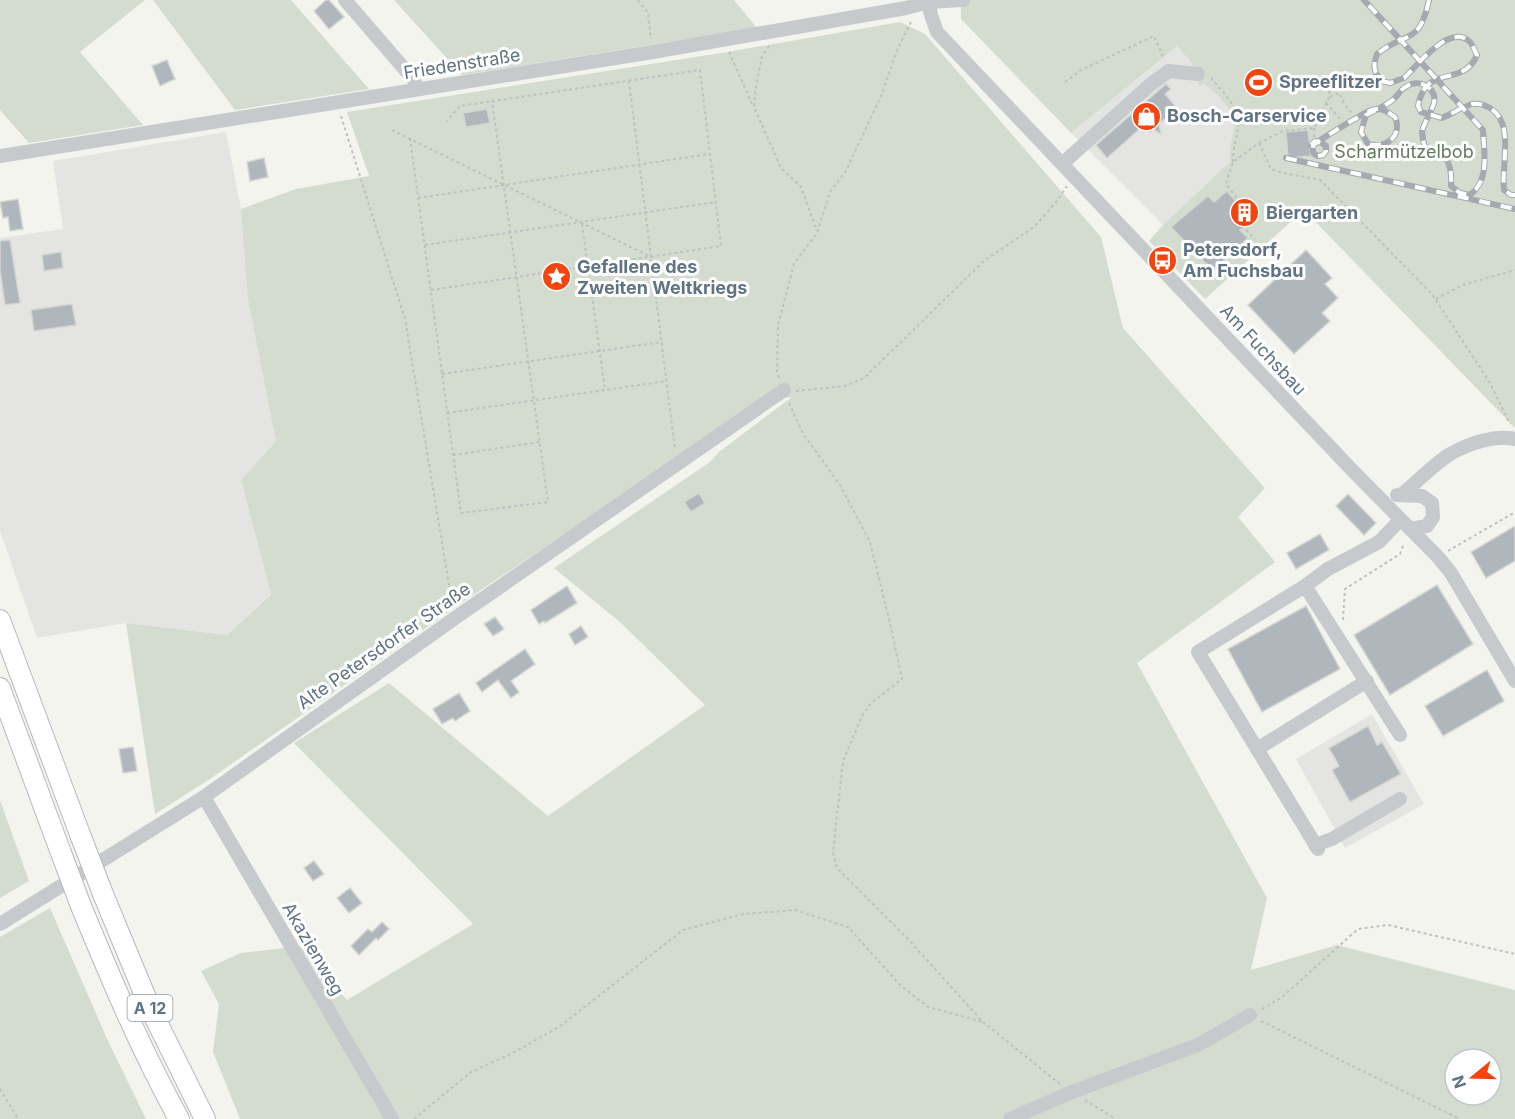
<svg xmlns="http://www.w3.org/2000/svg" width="1515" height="1119" font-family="Inter,sans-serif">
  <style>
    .built { fill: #e4e5e2 }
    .green { fill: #d4dccf; fill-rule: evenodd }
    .building { fill: #afb7bc; stroke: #d5d5d2; stroke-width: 1.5 }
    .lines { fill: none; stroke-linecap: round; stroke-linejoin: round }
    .highway-casing { stroke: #b6babc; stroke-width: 22 }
    .path { stroke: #bec0c1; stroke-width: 2; stroke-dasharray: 3 3; stroke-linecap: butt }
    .minor { stroke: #c7cacd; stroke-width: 14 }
    .highway { stroke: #fff; stroke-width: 20 }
    .rail-casing { stroke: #a4aaaf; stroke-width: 6 }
    .rail { stroke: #fff; stroke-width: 4; stroke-dasharray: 11; stroke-linecap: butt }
    .highway-bridge-casing { stroke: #b6babc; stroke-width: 22; stroke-linecap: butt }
    .highway-bridge { stroke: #fff; stroke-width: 20 }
    .labels { text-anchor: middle; stroke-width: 6; stroke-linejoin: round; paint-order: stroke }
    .shield { fill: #fff; stroke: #8f9da8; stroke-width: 1.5 }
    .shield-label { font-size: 16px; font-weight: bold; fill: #5f7383 }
    .street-label { font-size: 18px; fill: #5f7383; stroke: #fff }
    .poi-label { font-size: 18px; font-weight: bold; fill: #5f7383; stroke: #fff; text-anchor: start }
    .park-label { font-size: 18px; fill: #647a5f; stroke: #fff }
  </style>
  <rect width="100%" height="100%" fill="#f4f4ef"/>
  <g class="built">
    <path d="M1306,0L1230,163L1163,225L1071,133L1226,5Z"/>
    <path d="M226,132L241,209L276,441L241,480L271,593L227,635L126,623L37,638L0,531V238L63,229L53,161Z"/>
    <path d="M1372,714L1424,804L1345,848L1296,759Z"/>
  </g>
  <g class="green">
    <path d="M0,0H145L80,52L143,125L29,143L0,110Z"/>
    <path d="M153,0H291L369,89L235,110Z"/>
    <path d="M394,0H734L757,28L462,75Z"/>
    <path d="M961,0H1515V428L1304,210L1205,299L1149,241L1163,225L1230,162C1229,150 1232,141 1234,129C1237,111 1216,93 1203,83L1199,87C1198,67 1190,61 1177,46L1071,133L961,19Z"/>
    <path d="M900,22L925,34L1101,237L1123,328L1265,488L1238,517L1275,562L1137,663L1267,898L1251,970L1337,945L1515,990V1119H240L213,1052L219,1004L201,971L241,953L300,946L347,1000L473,924L294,743L389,683L548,816L705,705L621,623L554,568L710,462L719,452L792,397L760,402L460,604L210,779L155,814L126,623L227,635L271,594L241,480L276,441L248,299L241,209L296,189L369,176L347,112L721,53ZM1455,1059H1491V1095H1455Z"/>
    <path d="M0,800L29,881L0,898Z"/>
    <path d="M50,908L108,1041L146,1119H0V937Z"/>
  </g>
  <g class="building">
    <path d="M326,0H329L344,17L329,29L314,11Z"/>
    <path d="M167,60L175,79L160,86L152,66Z"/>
    <path d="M1166,84L1171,89L1165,94L1177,108L1159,124L1161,134L1153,129L1150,132L1144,125L1107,158L1096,145Z"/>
    <path d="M487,109L490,123L466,127L463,113Z"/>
    <path d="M1308,130L1311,156L1288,158L1286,132Z"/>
    <path d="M264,158L268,177L250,181L247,162Z"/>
    <path d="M1227,191L1240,206L1244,203L1256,216L1240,230L1248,238L1213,271L1171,227L1208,196L1214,202Z"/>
    <path d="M18,199L23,229L10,231L8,217L3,218L0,202Z"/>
    <path d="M10,240L20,303L5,305L0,270V241Z"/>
    <path d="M1306,250L1332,278L1325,284L1338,298L1322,313L1330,321L1294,354L1248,305Z"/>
    <path d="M61,252L63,268L44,271L42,255Z"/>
    <path d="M72,304L76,325L34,331L31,310Z"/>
    <path d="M699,493L705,503L691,512L684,502Z"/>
    <path d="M1348,494L1376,523L1364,535L1336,506Z"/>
    <path d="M1515,526V561L1486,578L1471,552Z"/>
    <path d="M1320,534L1329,550L1296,569L1287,553Z"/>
    <path d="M1437,585L1473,644L1390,695L1354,635Z"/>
    <path d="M567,586L577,603L545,623L544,621L539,624L531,610Z"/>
    <path d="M1306,606L1340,669L1262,712L1228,649Z"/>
    <path d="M495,617L504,629L493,636L484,624Z"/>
    <path d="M581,626L588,637L575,645L569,634Z"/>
    <path d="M525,649L535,664L511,681L519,692L511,698L498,680L482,692L476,683Z"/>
    <path d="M1487,670L1504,701L1443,736L1425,706Z"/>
    <path d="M459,693L470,711L455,721L453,718L442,724L433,709Z"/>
    <path d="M1368,726L1377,745L1382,742L1401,774L1350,802L1332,770L1339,766L1329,748Z"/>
    <path d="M133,747L137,771L123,773L119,749Z"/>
    <path d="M314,861L324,874L313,881L304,868Z"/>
    <path d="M350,888L362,903L349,913L337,898Z"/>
    <path d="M382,922L389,929L378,940L376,938L359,955L351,946L368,929L372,932Z"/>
  </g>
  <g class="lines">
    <defs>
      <g id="highway">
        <path d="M0,620L81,837"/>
        <path d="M0,688L61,853"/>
        <path d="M103,894L151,1010L205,1119"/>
        <path d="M81,906C111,979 141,1050 179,1119"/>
      </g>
    </defs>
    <use href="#highway" class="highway-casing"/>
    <g class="path">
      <path d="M638,0L648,13L651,39"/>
      <path d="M769,46L762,57L756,85L754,107L781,168L801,187L817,231"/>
      <path d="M729,52L752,104"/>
      <path d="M1211,78C1220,89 1236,104 1238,119C1240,132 1232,148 1233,162"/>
      <path d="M629,81L675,450"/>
      <path d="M1065,82L1081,70L1154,36L1164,59"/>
      <path d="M1330,97L1339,93L1344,103L1353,115"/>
      <path d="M1326,103L1342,121"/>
      <path d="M341,116L405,319L452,603"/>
      <path d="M1314,128V138"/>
      <path d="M392,130L651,257"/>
      <path d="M410,138L461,513L548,502L492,101"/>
      <path d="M1259,143L1271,169C1287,175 1303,176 1320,180L1432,294L1490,383L1510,424"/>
      <path d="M418,198L709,154"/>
      <path d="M1229,213L1255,239"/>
      <path d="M1227,215L1240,202L1226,184L1233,162L1259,143L1283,131L1314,128L1329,97L1331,79"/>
      <path d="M582,224L605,390"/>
      <path d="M425,245L716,202"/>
      <path d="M431,290L721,246L700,70L460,106L447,121"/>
      <path d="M1436,299L1463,285L1515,270"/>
      <path d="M442,374L662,342"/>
      <path d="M779,378L777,371L778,325L794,264L817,233L830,192L846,171L881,96L898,48L912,20"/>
      <path d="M796,391L845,386L864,378L985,260L1034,227L1057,201L1067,186"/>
      <path d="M789,403L804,435L840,485L870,542L889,619L902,679L871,703L862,716L843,761L833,853L837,868L906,937L983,1022L1060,1084"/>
      <path d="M447,413L667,381"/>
      <path d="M453,455L540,442"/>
      <path d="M1448,551L1515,512"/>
      <path d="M1343,620L1345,589L1400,554L1404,543"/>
      <path d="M1262,1009L1281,998L1358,929L1388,925L1515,954"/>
      <path d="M1261,1021L1460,1119"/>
      <path d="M0,1089L18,1119"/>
      <path d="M1085,1100L1116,1119"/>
      <path d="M414,1119L471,1072L511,1054L559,1027L683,930L743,914L795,910L848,927L900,985L928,1007L983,1022"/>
    </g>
    <g class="minor">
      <path d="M345,0L414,80L417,89"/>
      <path d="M931,0L930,12L937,32L1352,470L1438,557L1451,573L1515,681"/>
      <path d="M0,156L653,52L906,8L929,2L963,0"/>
      <path d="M1062,164L1151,84L1169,71L1198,74"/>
      <path d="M1397,495L1422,496L1432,503L1433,517L1427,526L1410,529"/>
      <path d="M1401,495C1415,484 1437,461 1452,453C1468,444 1496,434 1515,439"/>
      <path d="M1305,586L1400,735"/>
      <path d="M1257,749L1367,681"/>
      <path d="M204,797L392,1119"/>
      <path d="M1315,845L1332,839L1400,799"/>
      <path d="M1318,849L1198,652L1305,586L1328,569L1379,542L1400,520"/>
      <path d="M0,924L204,797L455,618L784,390"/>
      <path d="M1010,1119L1072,1092L1198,1045L1250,1015"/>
    </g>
    <use href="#highway" class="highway"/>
    <defs>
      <g id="rail">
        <path d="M1429,0C1419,46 1408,30 1377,54C1373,65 1373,72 1382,81L1390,83L1404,78C1417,66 1450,22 1470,42C1473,45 1475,52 1477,55C1463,89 1426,62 1418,106L1421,112L1442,118C1452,114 1462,107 1472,104C1478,103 1485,105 1490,108C1515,123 1501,164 1504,190L1511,195H1515"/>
        <path d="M1311,145L1315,141L1322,143L1326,146V151L1323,155L1318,156L1314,154C1313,150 1311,149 1314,145C1317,141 1367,111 1372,110C1381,107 1388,112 1395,117C1403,136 1386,149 1368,144L1361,132L1366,115C1374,111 1383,107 1390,102C1397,98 1400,89 1407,86C1412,83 1419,82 1424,85C1446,95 1427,115 1423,128C1421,135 1423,141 1425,147C1448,154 1452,163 1451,186L1460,193L1470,195C1490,180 1484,153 1483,130L1364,0"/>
        <path d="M1286,158L1515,209"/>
      </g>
    </defs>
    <use href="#rail" class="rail-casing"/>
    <use href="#rail" class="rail"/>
    <defs>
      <g id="highway-bridge">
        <path d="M81,837L103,894"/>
        <path d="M61,853L81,906"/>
      </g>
    </defs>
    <use href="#highway-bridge" class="highway-bridge-casing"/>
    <use href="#highway-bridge" class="highway-bridge"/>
  </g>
  <defs>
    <symbol id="stadium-disc" viewBox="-11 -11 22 22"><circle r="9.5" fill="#f5440d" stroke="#fff"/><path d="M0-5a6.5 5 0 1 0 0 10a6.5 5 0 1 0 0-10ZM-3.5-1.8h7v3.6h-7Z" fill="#fff"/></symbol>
    <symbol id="shop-disc" viewBox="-11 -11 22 22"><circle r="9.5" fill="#f5440d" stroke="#fff"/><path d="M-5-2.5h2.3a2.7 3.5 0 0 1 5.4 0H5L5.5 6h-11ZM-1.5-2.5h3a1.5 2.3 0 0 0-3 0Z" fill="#fff"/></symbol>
    <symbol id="building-disc" viewBox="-11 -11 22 22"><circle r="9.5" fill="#f5440d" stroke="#fff"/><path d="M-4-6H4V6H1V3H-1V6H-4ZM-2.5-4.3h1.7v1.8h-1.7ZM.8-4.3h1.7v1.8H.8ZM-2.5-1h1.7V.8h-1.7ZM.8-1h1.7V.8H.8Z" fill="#fff"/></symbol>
    <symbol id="bus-disc" viewBox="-11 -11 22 22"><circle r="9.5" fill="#f5440d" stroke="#fff"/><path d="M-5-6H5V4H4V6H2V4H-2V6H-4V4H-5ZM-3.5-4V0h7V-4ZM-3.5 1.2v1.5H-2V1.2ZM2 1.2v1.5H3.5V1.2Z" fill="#fff"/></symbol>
    <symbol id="sight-disc" viewBox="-11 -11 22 22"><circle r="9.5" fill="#f5440d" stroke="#fff"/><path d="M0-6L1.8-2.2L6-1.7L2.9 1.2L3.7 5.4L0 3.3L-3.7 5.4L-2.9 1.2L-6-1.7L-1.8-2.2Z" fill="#fff"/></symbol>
  </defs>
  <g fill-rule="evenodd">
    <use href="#stadium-disc" x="1242" y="66" width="33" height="33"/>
    <use href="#shop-disc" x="1130" y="100" width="33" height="33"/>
    <use href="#building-disc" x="1228" y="196" width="33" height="33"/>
    <use href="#bus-disc" x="1146" y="244" width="33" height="33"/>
    <use href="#sight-disc" x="540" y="260" width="33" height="33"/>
  </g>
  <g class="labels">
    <rect class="shield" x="127.5" y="995" width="45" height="26" rx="4.5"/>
    <g class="shield-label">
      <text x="150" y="1014">A 12</text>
    </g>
    <g class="street-label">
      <text transform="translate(462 64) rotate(-9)" y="6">Friedenstraße</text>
      <text transform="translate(1263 350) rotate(47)" y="6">Am Fuchsbau</text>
      <text transform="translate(384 646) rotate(-35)" y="6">Alte Petersdorfer Straße</text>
      <text transform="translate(313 949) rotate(60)" y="6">Akazienweg</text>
    </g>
    <g class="poi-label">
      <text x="1279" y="88">Spreeflitzer</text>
      <text x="1167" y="122">Bosch-Carservice</text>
      <text x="1266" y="219">Biergarten</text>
      <text x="1183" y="256">Petersdorf,<tspan x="1183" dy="21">Am Fuchsbau</tspan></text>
      <text x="577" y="273">Gefallene des<tspan x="577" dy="21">Zweiten Weltkriegs</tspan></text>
    </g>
    <g class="park-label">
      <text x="1404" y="158">Scharmützelbob</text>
    </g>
  </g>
  <g transform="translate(1473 1077) rotate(251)"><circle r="28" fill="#ffffff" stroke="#bfc7cd" stroke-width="1.5"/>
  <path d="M0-4.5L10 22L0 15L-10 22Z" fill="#f5440d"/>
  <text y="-9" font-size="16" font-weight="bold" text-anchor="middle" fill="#5f7383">N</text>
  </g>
</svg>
